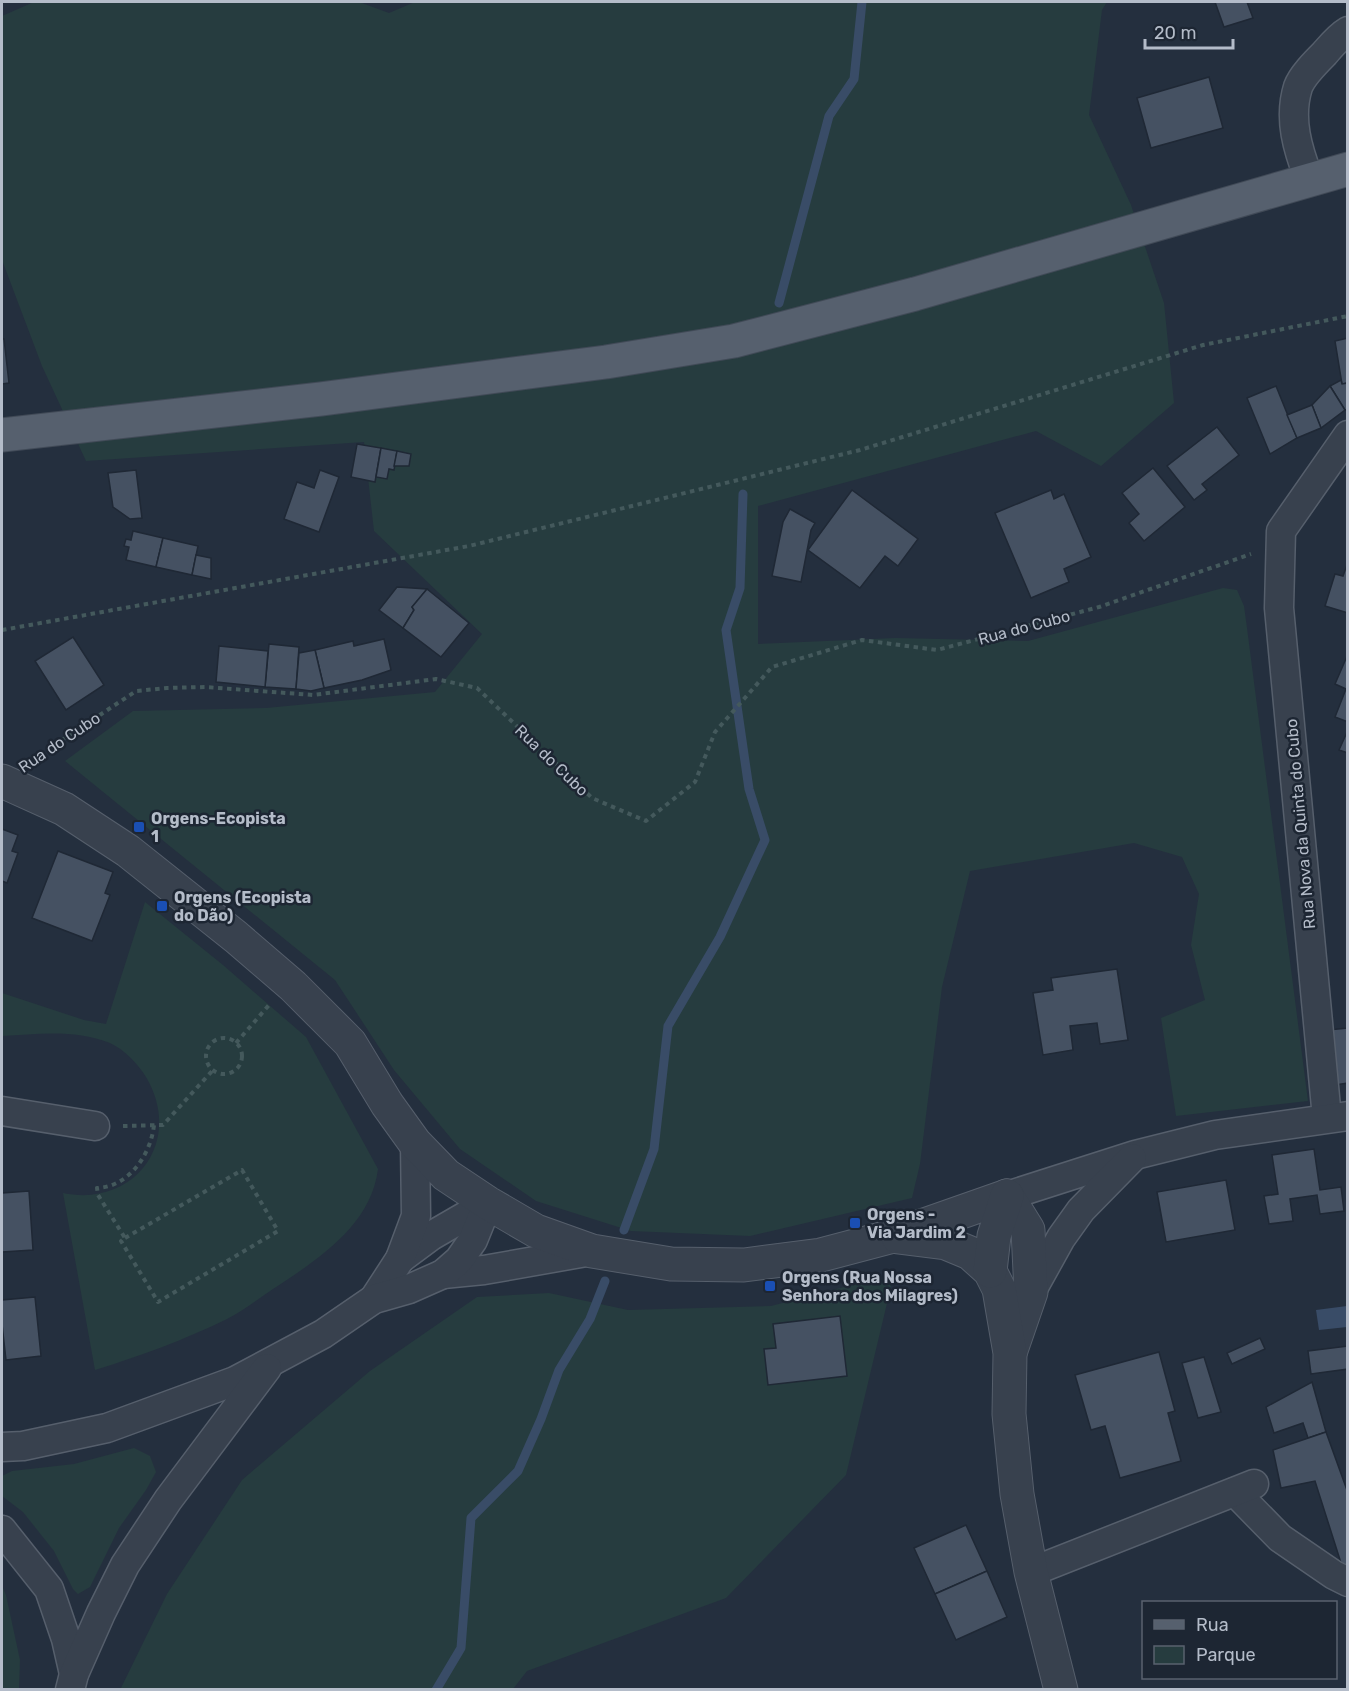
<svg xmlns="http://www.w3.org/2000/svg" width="1349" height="1691" font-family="Rubik,sans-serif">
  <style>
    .green { fill: #263c3f }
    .water { fill: #394c67 }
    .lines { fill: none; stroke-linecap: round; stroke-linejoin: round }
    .stream { stroke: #394c67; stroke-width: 9 }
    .building { fill: #455162; stroke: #1f2835; stroke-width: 1.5 }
    .minor-casing { stroke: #565f6c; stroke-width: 31 }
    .tertiary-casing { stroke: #565f6c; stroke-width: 35 }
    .primary-casing { stroke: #414a57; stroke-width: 35 }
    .path { stroke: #44595c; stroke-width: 4; stroke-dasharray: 4.5 4.5; stroke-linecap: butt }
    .minor { stroke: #38414e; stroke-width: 28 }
    .tertiary { stroke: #38414e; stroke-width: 33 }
    .primary { stroke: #56606e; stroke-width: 33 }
    .transit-dot { fill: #1a4fb4; stroke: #1d2633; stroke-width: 2 }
    .labels { text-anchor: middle; stroke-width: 5; stroke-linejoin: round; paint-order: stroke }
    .street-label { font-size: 16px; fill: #b4bcc9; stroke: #1d2633 }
    .poi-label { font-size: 16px; font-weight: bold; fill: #b4bcc9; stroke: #1d2633; text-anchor: start }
  </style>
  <rect width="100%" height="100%" fill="#242f3e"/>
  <g class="green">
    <path d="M34,2H359L389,13L415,2H1107L1102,10L1089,115L1131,205L1164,303L1174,403L1101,466L1036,431L758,506V644L896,638L1028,641L1223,588L1237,590L1244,606L1247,628L1308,1101L1176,1116L1161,1018L1205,1000L1191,945L1199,894L1182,857L1134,843L970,871L942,987L920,1164L912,1198L750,1236L631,1231L536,1201L460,1149L394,1070L335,980L65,761L133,711L266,708L435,692L482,634L374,531L364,442L86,461L42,366L2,260V16Z"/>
    <path d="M145,902L223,965L306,1037L378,1169C371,1226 317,1260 273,1289C258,1299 243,1311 227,1319C184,1340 140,1356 95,1370L63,1193C135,1208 184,1141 146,1077C137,1063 125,1050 110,1043C75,1029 38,1034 2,1036V993L84,1020L106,1024Z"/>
    <path d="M894,1274L846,1475L726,1598L527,1671L513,1689L120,1690L167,1594L242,1480L370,1371L477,1297L549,1293L628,1310L771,1306Z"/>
    <path d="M134,1448L150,1456L156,1472L146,1490L119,1528L90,1587L78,1594L73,1589L54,1551L23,1512L2,1496V1476L12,1471L74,1464Z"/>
    <path d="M2,1586L6,1595L20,1660L19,1689H2Z"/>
  </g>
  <path class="water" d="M1347,1306V1327L1319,1330L1316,1310Z"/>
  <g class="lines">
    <g class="stream">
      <path d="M779,303L829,116L854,79L862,2"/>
      <path d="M624,1230L654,1149L668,1026L720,937L765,840L749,789L726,630L740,588L743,494"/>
      <path d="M436,1690L461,1648L471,1518L518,1471L541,1419L559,1370L590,1319L605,1281"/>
    </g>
  </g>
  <g class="building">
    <path d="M1215,2H1247L1253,18L1224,27Z"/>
    <path d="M1209,77L1223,128L1151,148L1137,98Z"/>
    <path d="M1348,338V383L1342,384L1335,341Z"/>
    <path d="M2,339H4L9,383L2,384Z"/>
    <path d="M1341,380L1342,384L1348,383V409L1345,410L1330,386Z"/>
    <path d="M1276,386L1297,438L1270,454L1247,398Z"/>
    <path d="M1330,386L1345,410L1321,428L1312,405Z"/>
    <path d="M1312,405L1321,428L1297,438L1287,415Z"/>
    <path d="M1217,427L1239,455L1202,484L1207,490L1194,500L1167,466Z"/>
    <path d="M357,444L381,448L375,482L351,477Z"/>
    <path d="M381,448L397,451L394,470L389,469L387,479L376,477Z"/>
    <path d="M397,451L411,454L409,466H394Z"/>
    <path d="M1153,468L1185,507L1144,541L1129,523L1139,514L1122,493Z"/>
    <path d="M136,470L142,518L130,519L113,507L108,473Z"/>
    <path d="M320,470L339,477L319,532L284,519L297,482L314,488Z"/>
    <path d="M852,490L918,539L898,566L885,556L860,588L808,550Z"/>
    <path d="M1051,490L1054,499L1064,494L1091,557L1064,569L1069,582L1031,598L995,513Z"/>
    <path d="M790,509L815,523L811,530L801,582L772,576L783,522Z"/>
    <path d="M133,531L163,538L156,567L126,560L129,547L124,546L126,539L131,540Z"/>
    <path d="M163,538L198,546L192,575L156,567Z"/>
    <path d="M196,555L211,558V579L192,575Z"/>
    <path d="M1348,562V613L1325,606L1335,574L1343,576Z"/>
    <path d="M397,587L427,589L412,607L414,610L403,628L379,610Z"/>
    <path d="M427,589L469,623L441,657L403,628L414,610L412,607Z"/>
    <path d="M73,637L104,685L66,710L35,661Z"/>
    <path d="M384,639L391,670L362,680L324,688L315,650L353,641L354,646Z"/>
    <path d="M269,644L299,647L296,689L265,687Z"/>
    <path d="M219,646L268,651L265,687L216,682Z"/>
    <path d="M315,650L324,688L311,691L296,689L299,653Z"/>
    <path d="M1348,654V722L1335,717L1346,689L1335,684Z"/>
    <path d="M1348,730V753L1339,750Z"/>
    <path d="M2,829L18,835L12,851L18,853L7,883L2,881Z"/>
    <path d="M58,851L113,872L105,893L110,895L92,941L32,918Z"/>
    <path d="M1117,969L1128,1040L1100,1044L1097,1023L1070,1026L1073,1050L1043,1055L1033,993L1053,990L1051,978Z"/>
    <path d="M1348,1028V1083L1335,1085L1328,1030Z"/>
    <path d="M1314,1149L1320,1190L1341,1187L1344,1211L1320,1214L1317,1195L1290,1199L1293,1221L1269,1224L1264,1196L1278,1194L1272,1155Z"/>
    <path d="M1226,1180L1235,1230L1166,1242L1157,1192Z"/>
    <path d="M29,1191L33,1250L2,1252V1193Z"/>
    <path d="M35,1297L41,1356L6,1360L2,1324V1300Z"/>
    <path d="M840,1316L847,1376L768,1385L764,1349L776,1348L773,1324Z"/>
    <path d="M1260,1338L1265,1349L1232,1364L1227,1353Z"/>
    <path d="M1348,1346V1369L1311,1374L1308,1351Z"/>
    <path d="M1159,1352L1175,1411L1168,1413L1181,1461L1120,1478L1105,1426L1091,1430L1075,1375Z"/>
    <path d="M1204,1357L1221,1412L1198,1418L1182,1363Z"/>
    <path d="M1312,1382L1326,1432L1308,1438L1303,1423L1274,1433L1266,1407Z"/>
    <path d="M1326,1432L1348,1493V1566L1341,1563L1315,1481L1281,1488L1273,1450Z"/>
    <path d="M966,1525L987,1571L935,1594L914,1548Z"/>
    <path d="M987,1571L1007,1617L956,1640L935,1594Z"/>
  </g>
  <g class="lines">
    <defs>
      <g id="minor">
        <path d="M1309,179C1298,150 1288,119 1298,87C1302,76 1315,63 1324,54C1331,46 1338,37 1348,31"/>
        <path d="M2,1111L95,1126"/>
        <path d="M1327,1118L1279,608L1281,531L1348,435"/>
        <path d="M1007,1196L1135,1155L1215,1135L1348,1116"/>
        <path d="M400,1259L431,1236L488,1203"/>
        <path d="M443,1274L484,1270L592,1251"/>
        <path d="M1031,1292L1061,1238L1081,1210L1132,1158"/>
        <path d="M374,1299L400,1259L416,1216L415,1143"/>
        <path d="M2,1447L23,1446L107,1428L235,1381L323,1334L374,1299L409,1289L443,1274L459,1260L473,1240L488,1203"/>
        <path d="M1235,1492L1280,1538L1334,1575L1348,1582"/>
        <path d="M2,1530L49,1589L66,1639L74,1674"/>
        <path d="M1031,1572L1254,1484"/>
        <path d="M70,1690L74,1674L101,1613L125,1565L168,1500L267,1368"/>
      </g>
      <g id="tertiary">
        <path d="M2,781L64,809L128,851L236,937L293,986L350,1043L387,1104L415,1143L446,1175L488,1203L536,1231L592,1251L671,1264L744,1265L821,1255L893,1236L1007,1196"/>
        <path d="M1007,1196L1028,1230L1031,1292L1011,1350"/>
        <path d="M898,1237L946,1243L970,1253L990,1271L999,1289L1010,1353L1009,1414L1017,1494L1031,1572L1061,1690"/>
        <path d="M990,1271L994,1236L1007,1196"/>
      </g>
      <path id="primary" d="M2,435L321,399L606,362L734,341L915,294L1348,169"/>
    </defs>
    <use href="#minor" class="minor-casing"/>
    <use href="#tertiary" class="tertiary-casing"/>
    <use href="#primary" class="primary-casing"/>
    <g class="path">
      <path d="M2,630L469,546L860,450L1203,345L1348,316"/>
      <path d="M32,760L136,691L167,688L205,687L313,695L436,679L477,688L592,798L646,821L695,782L715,732L772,667L862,640L937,650L1099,607L1251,554"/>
      <circle cx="224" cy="1056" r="18"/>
      <path d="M236,1043L269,1005"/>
      <path d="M123,1126L163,1125L213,1070"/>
      <path d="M125,1238L242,1170L278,1231L158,1302L121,1241L125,1238L98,1195L97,1188C129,1187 151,1154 154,1125"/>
    </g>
    <use href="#minor" class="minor"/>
    <use href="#tertiary" class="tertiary"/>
    <use href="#primary" class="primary"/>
  </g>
  <g class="transit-dot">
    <rect x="133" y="821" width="12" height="12" rx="3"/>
    <rect x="156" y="900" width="12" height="12" rx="3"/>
    <rect x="849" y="1217" width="12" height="12" rx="3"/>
    <rect x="764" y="1280" width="12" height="12" rx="3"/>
  </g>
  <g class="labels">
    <g class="street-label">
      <text transform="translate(1024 627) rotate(-15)" y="6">Rua do Cubo</text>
      <text transform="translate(59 742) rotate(-34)" y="6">Rua do Cubo</text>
      <text transform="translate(552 760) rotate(44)" y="6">Rua do Cubo</text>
      <text transform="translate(1300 824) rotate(-95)" y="6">Rua Nova da Quinta do Cubo</text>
    </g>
    <g class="poi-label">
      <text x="151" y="824">Orgens-Ecopista<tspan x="151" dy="18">1</tspan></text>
      <text x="174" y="903">Orgens (Ecopista<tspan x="174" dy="18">do Dão)</tspan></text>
      <text x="867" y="1220">Orgens -<tspan x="867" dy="18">Via Jardim 2</tspan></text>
      <text x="782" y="1283">Orgens (Rua Nossa<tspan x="782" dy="18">Senhora dos Milagres)</tspan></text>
    </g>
  </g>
  <rect width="1349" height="1691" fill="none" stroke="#b4bcc9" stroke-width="6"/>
  <rect x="1142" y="1601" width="195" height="78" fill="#1d2633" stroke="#59626f" stroke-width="1.5"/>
  <rect x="1154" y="1620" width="30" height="9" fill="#56606e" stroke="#59626f" stroke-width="1.5"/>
  <text x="1196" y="1631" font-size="18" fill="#b4bcc9">Rua</text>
  <rect x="1154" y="1646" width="30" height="18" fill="#263c3f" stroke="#59626f" stroke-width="1.5"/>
  <text x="1196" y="1661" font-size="18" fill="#b4bcc9">Parque</text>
  <path d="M1145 39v9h88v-9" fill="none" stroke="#b4bcc9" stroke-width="3"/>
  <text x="1154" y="39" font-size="18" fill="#b4bcc9" stroke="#1d2633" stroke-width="4.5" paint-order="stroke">20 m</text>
</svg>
